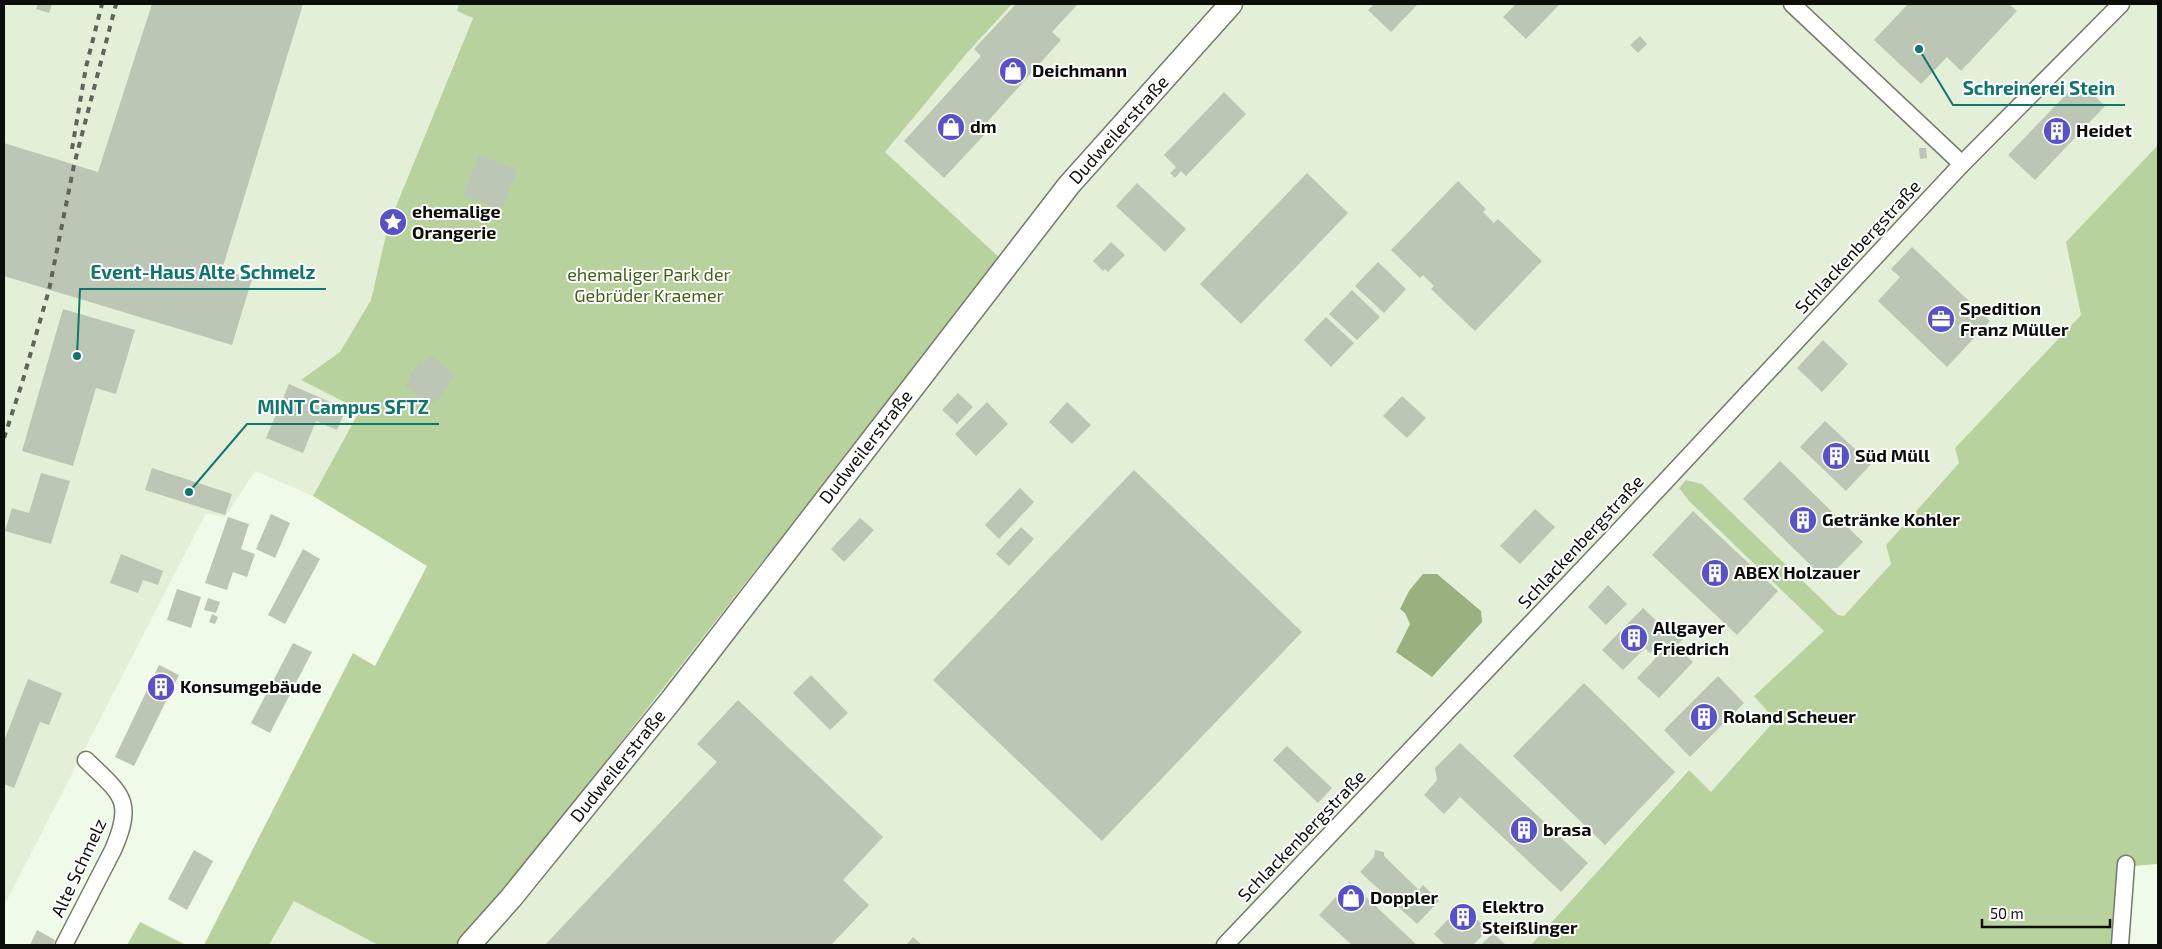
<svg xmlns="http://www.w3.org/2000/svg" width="2162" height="949" font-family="'Exo 2',sans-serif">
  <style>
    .built { fill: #e3f0d7 }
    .green { fill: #bad3a2 }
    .forest { fill: #b8d29e }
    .water { fill: #98b17e }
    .building { fill: #bcc6b4 }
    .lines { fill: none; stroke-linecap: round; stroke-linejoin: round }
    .street-casing { stroke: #737b6b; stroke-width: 19 }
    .secondary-casing { stroke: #737b6b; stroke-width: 25 }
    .street { stroke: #fff; stroke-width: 16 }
    .secondary { stroke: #fff; stroke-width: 22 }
    .rail { stroke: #5f655b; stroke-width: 4; stroke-dasharray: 6 6; stroke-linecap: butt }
    .labels { text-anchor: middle; stroke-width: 4; stroke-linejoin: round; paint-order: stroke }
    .poi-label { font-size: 18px; font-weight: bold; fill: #0c0f09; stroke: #fff; text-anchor: start }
    .street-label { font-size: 18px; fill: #0c0f09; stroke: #fff }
    .park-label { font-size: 18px; fill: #415f15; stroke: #fff }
    .leader { fill: none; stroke: #0f766e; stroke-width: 2 }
    .callout-dot { fill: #0f766e; stroke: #fff; stroke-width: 2 }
    .callout-label { font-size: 19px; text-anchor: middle; font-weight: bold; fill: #0f766e; stroke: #fff; stroke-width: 4; stroke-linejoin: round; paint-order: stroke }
  </style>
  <rect width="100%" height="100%" fill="#f0fae8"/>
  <g class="built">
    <path d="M4,4H459L457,11L473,17L388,226L371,300L340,352L301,380L360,410L313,496L255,471L225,517L206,513L4,906Z"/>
    <path d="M1012,4H2158V145L2066,242L2081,315L1955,448L1959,463L1886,545L1892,564L1844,616L1838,615L1679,488L1689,501L1825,631L1754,695L1775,719L1711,793L1688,770L1531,945H462L1000,258L885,152L967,53Z"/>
    <path d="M294,901L378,945H269Z"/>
  </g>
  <path class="green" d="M140,922L186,945H127Z"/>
  <g class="forest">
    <path d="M459,4H1012L967,53L885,152L1000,258L462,945H378L294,901L269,945H204L353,653L375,666L427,566L313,496L360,410L301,380L340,352L371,300L388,226L473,18L457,11Z"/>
    <path d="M2158,145V864L2119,867L2118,945H1531L1689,770L1711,792L1775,720L1754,696L1824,631L1689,501L1679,488L1686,480L1702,484L1838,615L1844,616L1891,564L1886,545L1959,463L1955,448L2081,315L2066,242Z"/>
  </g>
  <path class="water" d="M1423,574H1437L1481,611L1482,622L1432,677L1396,652L1410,624L1405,613L1400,609L1409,591Z"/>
  <g class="building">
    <path d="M38,4H52L49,13L36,9Z"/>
    <path d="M152,4H303L222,270L252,279L232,345L4,276V143L98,172Z"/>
    <path d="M1016,4H1078L1052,32L1061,40L980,130L985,134L944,178L904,141L981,56L974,49Z"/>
    <path d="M1374,4H1418L1391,32L1368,10Z"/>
    <path d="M1516,4H1560L1526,39L1503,17Z"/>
    <path d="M1908,4H2009L2017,11L1961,71L1947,57L1921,84L1874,40Z"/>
    <path d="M1640,36L1647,44L1638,53L1630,45Z"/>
    <path d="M2079,81L2105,106L2035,180L2008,155Z"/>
    <path d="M1224,92L1246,114L1186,176L1181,171L1175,178L1170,173L1176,167L1164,155Z"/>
    <path d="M1919,148H1926L1927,158L1920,159Z"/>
    <path d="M479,155L517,170L502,210L463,195Z"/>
    <path d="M1307,173L1348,213L1241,324L1200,284Z"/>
    <path d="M1458,181L1486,209L1483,212L1494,223L1498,219L1542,261L1475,331L1431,289L1434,286L1423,275L1420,278L1391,250Z"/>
    <path d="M1137,183L1186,229L1165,252L1116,206Z"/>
    <path d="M1111,242L1125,255L1108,272L1105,269L1103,271L1093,261Z"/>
    <path d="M1912,247L1990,321L1947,367L1878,301L1900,277L1891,269Z"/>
    <path d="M1378,262L1406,289L1384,313L1355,286Z"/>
    <path d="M1352,290L1380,317L1357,340L1329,314Z"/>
    <path d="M63,309L135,330L116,394L96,388L73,466L22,451Z"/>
    <path d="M1326,317L1354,343L1331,367L1304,340Z"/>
    <path d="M1823,340L1848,364L1822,392L1797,368Z"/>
    <path d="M430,355L455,375L438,400L437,398L430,406L405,386L411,378L409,376L420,362L423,364Z"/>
    <path d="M289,384L346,409L337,430L316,421L303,453L266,438Z"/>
    <path d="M958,393L973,407L957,424L942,410Z"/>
    <path d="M1402,396L1426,418L1407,438L1383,416Z"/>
    <path d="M987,402L1008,424L976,456L955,434Z"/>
    <path d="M1067,402L1091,425L1072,444L1049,422Z"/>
    <path d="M1825,421L1871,464L1846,491L1800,447Z"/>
    <path d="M1780,461L1863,542L1826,580L1743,499Z"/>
    <path d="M152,468L232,494L225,515L145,490Z"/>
    <path d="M1134,470L1302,632L1102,841L933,680Z"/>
    <path d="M41,473L70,481L51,544L5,531L12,508L29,513Z"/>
    <path d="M1020,488L1034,502L999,539L985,525Z"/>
    <path d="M1535,509L1555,527L1520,564L1500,546Z"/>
    <path d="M1693,511L1778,591L1737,635L1652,555Z"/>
    <path d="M271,514L290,523L275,558L256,549Z"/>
    <path d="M228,517L249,524L241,549L255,554L247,577L233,572L227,590L205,583Z"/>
    <path d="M860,518L874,530L844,562L831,549Z"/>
    <path d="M1021,527L1034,539L1009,566L996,554Z"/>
    <path d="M303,549L320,559L285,624L268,615Z"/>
    <path d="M121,554L163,571L158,585L143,580L138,593L110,583Z"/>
    <path d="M1608,585L1627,604L1606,625L1588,607Z"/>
    <path d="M177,589L201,597L191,628L167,620Z"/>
    <path d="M208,598L220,602L216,613L204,610Z"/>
    <path d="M1643,608L1664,628L1669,622L1685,637L1676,646L1693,662L1659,698L1637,678L1668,645L1663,641L1650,653L1645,648L1623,670L1602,650Z"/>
    <path d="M212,614L218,617L215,624L209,622Z"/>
    <path d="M293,643L312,652L270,733L251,723Z"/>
    <path d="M159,665L179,675L134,766L115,757Z"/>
    <path d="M811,675L848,713L830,730L793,693Z"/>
    <path d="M1718,676L1744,703L1690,757L1664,730Z"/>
    <path d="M28,679L62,693L49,725L40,722L14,788L4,784V741Z"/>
    <path d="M1584,683L1675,772L1605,845L1513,756Z"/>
    <path d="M738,700L883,837L843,880L869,905L831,945H545L717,762L697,744Z"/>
    <path d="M1460,743L1588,863L1561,892L1460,797L1444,814L1424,795L1437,780L1435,768Z"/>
    <path d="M1287,746L1332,788L1318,803L1273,760Z"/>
    <path d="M194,850L213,861L187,910L168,899Z"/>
    <path d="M1375,850L1384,852V856L1419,890L1423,885L1439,901L1417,924L1360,872L1374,857Z"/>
    <path d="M1350,882L1417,945H1352L1319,915Z"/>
    <path d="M1462,905L1488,930L1473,945H1445L1434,934Z"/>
    <path d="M37,930L55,940L53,945H30Z"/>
    <path d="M1493,933L1506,945H1481Z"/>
    <path d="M913,937L922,945H906Z"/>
  </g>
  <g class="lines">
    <defs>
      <g id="street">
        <path d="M1792,4L1962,164"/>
        <path d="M64,945L113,850C135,800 121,794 86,760"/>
        <path d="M1225,945L1617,533L1962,164L2121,4"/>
        <path d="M2120,945L2126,864"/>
      </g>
      <path id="secondary" d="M469,945L511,898L673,698L1069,185L1231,4"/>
    </defs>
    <use href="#street" class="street-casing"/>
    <use href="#secondary" class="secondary-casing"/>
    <use href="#street" class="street"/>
    <use href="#secondary" class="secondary"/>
    <g class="rail">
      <path d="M72,149L86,67L102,4"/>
      <path d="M4,438L22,383L49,290L74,165L116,4"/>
    </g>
  </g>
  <defs>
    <symbol id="shop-disc" viewBox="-11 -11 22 22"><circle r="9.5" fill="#5752ca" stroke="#fff"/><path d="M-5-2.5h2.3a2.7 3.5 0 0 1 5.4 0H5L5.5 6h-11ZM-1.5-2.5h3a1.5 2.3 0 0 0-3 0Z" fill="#fff"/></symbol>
    <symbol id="building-disc" viewBox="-11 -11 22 22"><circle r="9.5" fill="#5752ca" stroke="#fff"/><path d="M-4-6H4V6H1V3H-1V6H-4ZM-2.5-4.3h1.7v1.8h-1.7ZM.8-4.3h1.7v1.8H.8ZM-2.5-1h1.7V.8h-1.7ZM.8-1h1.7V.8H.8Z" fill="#fff"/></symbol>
    <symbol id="sight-disc" viewBox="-11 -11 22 22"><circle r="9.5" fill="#5752ca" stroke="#fff"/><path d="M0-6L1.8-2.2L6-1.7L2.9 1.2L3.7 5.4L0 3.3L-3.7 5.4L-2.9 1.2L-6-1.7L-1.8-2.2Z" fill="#fff"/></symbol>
    <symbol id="office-disc" viewBox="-11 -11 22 22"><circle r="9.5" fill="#5752ca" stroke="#fff"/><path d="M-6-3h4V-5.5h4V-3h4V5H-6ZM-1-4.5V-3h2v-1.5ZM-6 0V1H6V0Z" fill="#fff"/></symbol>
  </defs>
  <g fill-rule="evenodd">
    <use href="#shop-disc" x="997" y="55" width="32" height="32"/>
    <use href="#shop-disc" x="935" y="111" width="32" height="32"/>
    <use href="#building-disc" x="2041" y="115" width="32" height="32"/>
    <use href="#sight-disc" x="377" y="206" width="32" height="32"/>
    <use href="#office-disc" x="1925" y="303" width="32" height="32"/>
    <use href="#building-disc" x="1820" y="440" width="32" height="32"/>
    <use href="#building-disc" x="1787" y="504" width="32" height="32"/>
    <use href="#building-disc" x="1699" y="557" width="32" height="32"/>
    <use href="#building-disc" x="1618" y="622" width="32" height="32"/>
    <use href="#building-disc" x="145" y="671" width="32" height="32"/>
    <use href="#building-disc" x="1688" y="701" width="32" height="32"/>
    <use href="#building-disc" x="1508" y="814" width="32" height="32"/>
    <use href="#shop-disc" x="1335" y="882" width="32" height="32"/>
    <use href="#building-disc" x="1447" y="901" width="32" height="32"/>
  </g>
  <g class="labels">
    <g class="poi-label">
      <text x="1032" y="77">Deichmann</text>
      <text x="970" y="133">dm</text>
      <text x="2076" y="137">Heidet</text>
      <text x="412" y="218">ehemalige<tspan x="412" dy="21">Orangerie</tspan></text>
      <text x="1960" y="315">Spedition<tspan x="1960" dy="21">Franz Müller</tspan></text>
      <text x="1855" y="462">Süd Müll</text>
      <text x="1822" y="526">Getränke Kohler</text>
      <text x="1734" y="579">ABEX Holzauer</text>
      <text x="1653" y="634">Allgayer<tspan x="1653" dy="21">Friedrich</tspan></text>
      <text x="180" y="693">Konsumgebäude</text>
      <text x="1723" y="723">Roland Scheuer</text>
      <text x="1543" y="836">brasa</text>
      <text x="1370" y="904">Doppler</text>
      <text x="1482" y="913">Elektro<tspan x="1482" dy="21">Steißlinger</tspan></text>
    </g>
    <g class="street-label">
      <text transform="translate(1119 130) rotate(-48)" y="6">Dudweilerstraße</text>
      <text transform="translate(1858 247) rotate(-47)" y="6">Schlackenbergstraße</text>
      <text transform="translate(866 447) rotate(-52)" y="6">Dudweilerstraße</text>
      <text transform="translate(1581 542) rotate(-47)" y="6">Schlackenbergstraße</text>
      <text transform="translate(618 766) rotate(-51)" y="6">Dudweilerstraße</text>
      <text transform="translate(1302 836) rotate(-46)" y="6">Schlackenbergstraße</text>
      <text transform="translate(79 868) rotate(-65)" y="6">Alte Schmelz</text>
    </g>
    <g class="park-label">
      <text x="649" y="281">ehemaliger Park der<tspan x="649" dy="21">Gebrüder Kraemer</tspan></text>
    </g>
  </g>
  <path class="leader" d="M1919 49L1953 105H2125M77 356L80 289H326M189 492L247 424H439"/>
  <g class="callout-dot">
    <circle cx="1919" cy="49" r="5"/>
    <circle cx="77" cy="356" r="5"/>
    <circle cx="189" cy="492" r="5"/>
  </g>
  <g class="callout-label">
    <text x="2039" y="95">Schreinerei Stein</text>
    <text x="203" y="279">Event-Haus Alte Schmelz</text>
    <text x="343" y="414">MINT Campus SFTZ</text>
  </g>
  <rect width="2162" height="949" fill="none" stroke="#0c0f09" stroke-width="10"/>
  <path d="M1982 919v8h128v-8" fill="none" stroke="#0c0f09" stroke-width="2.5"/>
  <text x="1990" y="919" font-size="15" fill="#0c0f09" stroke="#ffffff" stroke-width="4" paint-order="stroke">50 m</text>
</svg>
